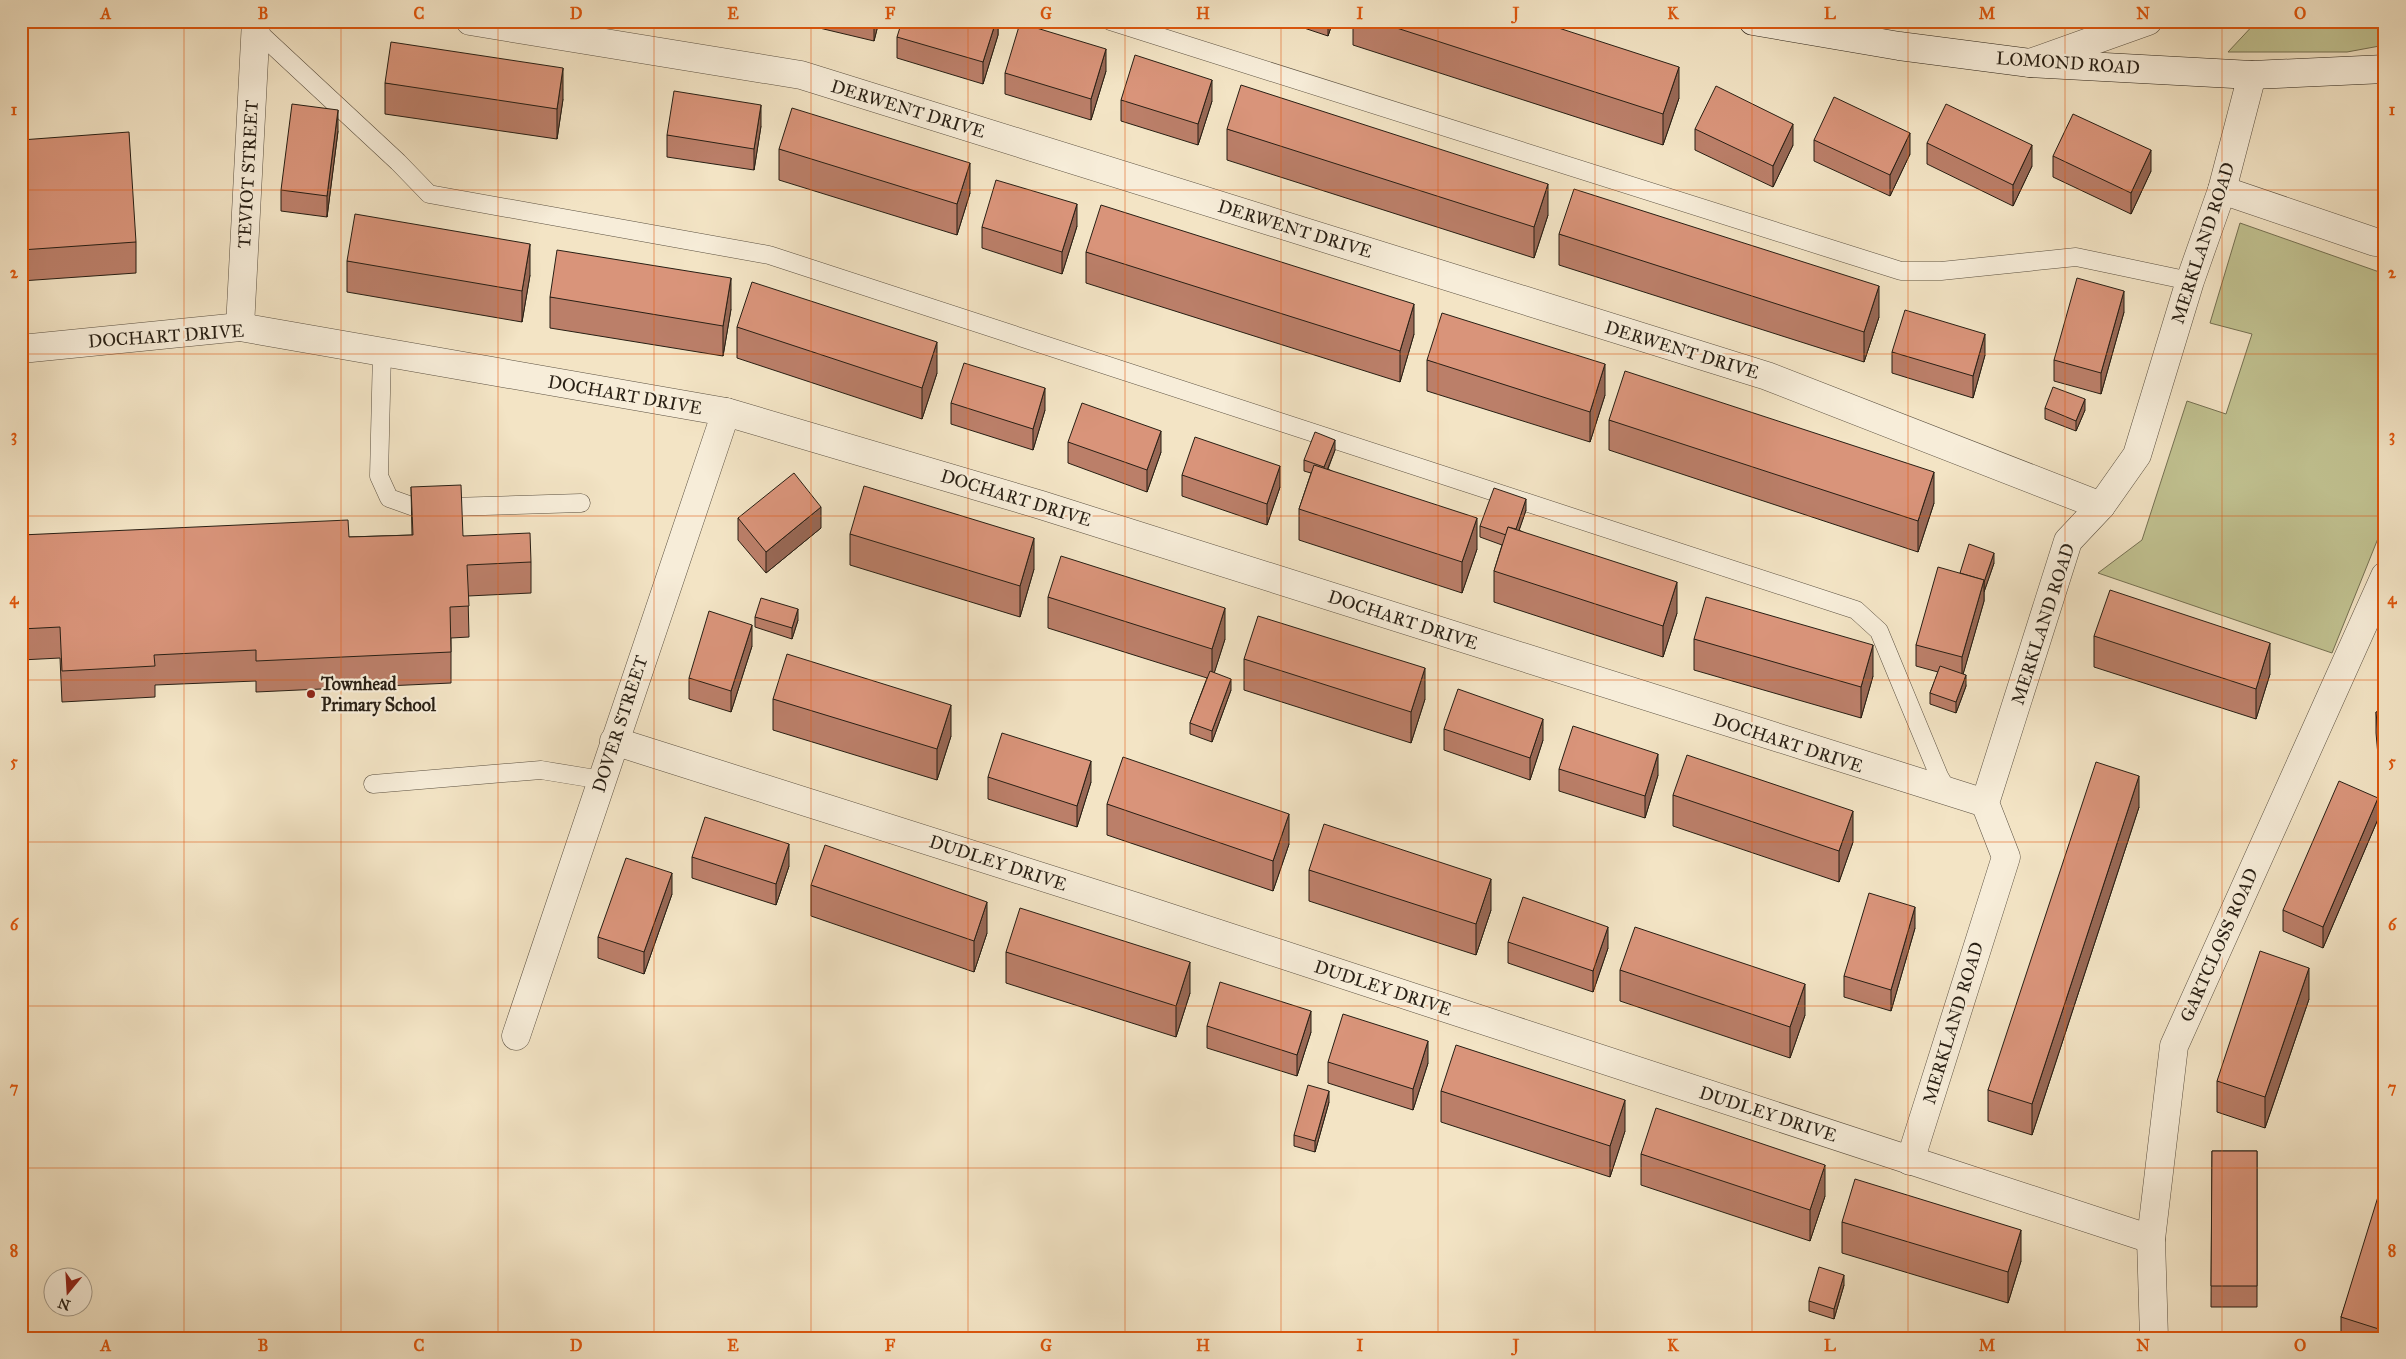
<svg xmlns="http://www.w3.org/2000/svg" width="2406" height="1359" font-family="'IM FELL Great Primer',serif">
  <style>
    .green { fill: #c1c291; stroke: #747052 }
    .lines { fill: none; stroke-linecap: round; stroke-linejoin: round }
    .lane-casing { stroke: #5b5040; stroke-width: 19 }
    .street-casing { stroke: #5b5040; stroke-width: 29 }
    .secondary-casing { stroke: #281f14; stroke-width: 29 }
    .lane { stroke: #f7edd9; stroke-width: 18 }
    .street { stroke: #f7edd9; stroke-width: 28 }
    .secondary { stroke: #f7edd9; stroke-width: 28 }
    .wall { fill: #bb7f69; stroke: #281f14 }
    .shaded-wall { fill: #986855; stroke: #281f14 }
    .building { fill: #d9947a; stroke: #281f14 }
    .grid { fill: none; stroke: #de560c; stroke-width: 1; stroke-opacity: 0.55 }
    .poi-dot { fill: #8f2418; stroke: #f7edd9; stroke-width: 2 }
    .labels { text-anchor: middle; stroke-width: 4.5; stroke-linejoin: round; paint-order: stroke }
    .street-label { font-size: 18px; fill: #281f14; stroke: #f7edd9 }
    .poi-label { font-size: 18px; font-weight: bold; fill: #281f14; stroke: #f7edd9; text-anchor: start }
    .neatline { fill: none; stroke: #de560c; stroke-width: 2 }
    .grid-label { font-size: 16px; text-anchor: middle; font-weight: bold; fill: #de560c }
  </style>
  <rect width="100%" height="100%" fill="#f3e4c5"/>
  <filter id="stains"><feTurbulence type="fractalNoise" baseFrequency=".004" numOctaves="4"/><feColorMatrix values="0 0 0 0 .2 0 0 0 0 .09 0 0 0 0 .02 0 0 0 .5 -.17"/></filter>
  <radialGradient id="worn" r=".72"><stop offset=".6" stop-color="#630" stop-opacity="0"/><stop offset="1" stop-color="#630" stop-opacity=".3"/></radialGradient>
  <g class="green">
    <path d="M2257,21H2385V45L2347,52H2228Z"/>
    <path d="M2240,223L2385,274V521L2332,653L2098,573L2142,540L2187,401L2226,414L2252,334L2210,323Z"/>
  </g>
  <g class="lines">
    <defs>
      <g id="lane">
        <path d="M1110,21L1901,271H1941L2076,257L2190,281"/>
        <path d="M255,29L398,162L429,194L769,255L1856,610L1879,631L1939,776L1949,793"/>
        <path d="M382,352L379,476L389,498L417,508L581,503"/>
        <path d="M373,784L541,770L602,780"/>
      </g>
      <g id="street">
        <path d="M470,21L801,75L1767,376L2101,506"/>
        <path d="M2030,63L2148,21"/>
        <path d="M2222,190L2375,242H2385"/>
        <path d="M240,327L256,21"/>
        <path d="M21,349L240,327L726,412L1041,505L1985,803"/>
        <path d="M614,741L1137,907L2151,1239"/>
        <path d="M516,1036L726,412"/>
        <path d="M1910,1161L2006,857L1985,803L2068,541L2101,506L2137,455L2190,281L2222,190L2252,75"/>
        <path d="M2154,1338L2151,1239L2174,1046L2385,576"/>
      </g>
      <path id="secondary" d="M1753,21L1899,46L2030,63L2252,75L2385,69"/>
    </defs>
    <use href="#lane" class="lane-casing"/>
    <use href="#street" class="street-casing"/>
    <use href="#secondary" class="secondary-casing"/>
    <use href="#lane" class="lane"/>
    <use href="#street" class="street"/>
    <use href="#secondary" class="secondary"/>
  </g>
  <g class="wall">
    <path d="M790,21H879L874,41Z"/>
    <path d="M998,21V35L983,84L897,58V37Z"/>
    <path d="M1283,21H1333L1328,36Z"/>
    <path d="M1353,21H1537L1679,98L1663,145L1353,45Z"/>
    <path d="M1106,71L1091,120L1005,94V73Z"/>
    <path d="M385,83L563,99L557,139L385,114Z"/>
    <path d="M1121,100L1212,101L1198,145L1121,121Z"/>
    <path d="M761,126L754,170L667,157V135Z"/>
    <path d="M1227,129L1548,215L1534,258L1227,160Z"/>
    <path d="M1695,129L1793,145L1773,187L1695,150Z"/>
    <path d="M338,131L327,217L281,211V190Z"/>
    <path d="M21,140L136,242V273L21,281Z"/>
    <path d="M1814,140L1910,154L1890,196L1814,161Z"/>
    <path d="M1927,143L2032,166L2013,206L1927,164Z"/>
    <path d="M779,149L970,193L957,235L779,180Z"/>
    <path d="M2053,156L2151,171L2131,214L2053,177Z"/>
    <path d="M1077,226L1062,274L982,248V227Z"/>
    <path d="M1559,234L1879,317L1864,362L1559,265Z"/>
    <path d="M1086,252L1414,334L1400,382L1086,283Z"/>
    <path d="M347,261L530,275L522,322L347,292Z"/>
    <path d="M550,297L731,309L723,356L550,328Z"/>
    <path d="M2124,312L2101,394L2054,381V360Z"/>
    <path d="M737,327L937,373L922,419L737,358Z"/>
    <path d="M1892,352L1985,355L1973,398L1892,373Z"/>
    <path d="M1427,360L1605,395L1590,442L1427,391Z"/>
    <path d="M951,403L1045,410L1033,450L951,424Z"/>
    <path d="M2045,408L2085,410L2076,431L2045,419Z"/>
    <path d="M1609,420L1934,503L1918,552L1609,450Z"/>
    <path d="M1068,442L1161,452L1147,492L1068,463Z"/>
    <path d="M1335,450L1328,469L1477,549L1462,593L1299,540V509L1311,473L1304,471V460Z"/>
    <path d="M1182,475L1280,487L1267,525L1182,496Z"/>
    <path d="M411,487L463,536L531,562V593L468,596L469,637L451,638V683L256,692V681L155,685V697L62,702L60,658L21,660V535L349,537L412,535Z"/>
    <path d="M1526,510L1519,530L1677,613L1663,657L1494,602V571L1502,545L1480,537V526Z"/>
    <path d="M738,518L821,528L766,573L738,540Z"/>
    <path d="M850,534L1034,569L1020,617L850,565Z"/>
    <path d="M1994,563L1984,592V601L1963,674L1966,686L1956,713L1930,704V693L1938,672L1916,666V645L1960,573Z"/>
    <path d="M1048,597L1225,639L1214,673L1231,690L1212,742L1190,734V723L1207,678L1048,628Z"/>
    <path d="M755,617L798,620L792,639L755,627Z"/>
    <path d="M2094,636L2270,674L2256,719L2094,667Z"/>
    <path d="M1694,639L1873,676L1861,718L1694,670Z"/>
    <path d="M752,646L731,712L689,699V678Z"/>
    <path d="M1244,659L1425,699L1411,743L1244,690Z"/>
    <path d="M773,699L951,736L937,780L773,730Z"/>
    <path d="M2385,711V778H2380L2376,733V712Z"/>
    <path d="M1444,729L1543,740L1530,780L1444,750Z"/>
    <path d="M1559,769L1658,775L1645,818L1559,791Z"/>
    <path d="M988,777L1091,782L1077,827L988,799Z"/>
    <path d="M1673,795L1853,842L1839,882L1673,826Z"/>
    <path d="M1107,804L1289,844L1273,891L1107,835Z"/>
    <path d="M2139,807L2032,1135L1988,1121V1090Z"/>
    <path d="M2378,819L2323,948L2283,931V910Z"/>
    <path d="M692,857L789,866L776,905L692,878Z"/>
    <path d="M1309,870L1491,910L1476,955L1309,901Z"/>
    <path d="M811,885L987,933L974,972L811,916Z"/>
    <path d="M672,894L644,974L598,958V937Z"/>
    <path d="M1915,928L1891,1011L1844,997V976Z"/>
    <path d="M1508,942L1608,948L1593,992L1508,963Z"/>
    <path d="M1006,952L1190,993L1176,1037L1006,983Z"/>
    <path d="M1620,970L1805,1015L1790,1058L1620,1001Z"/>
    <path d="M2309,999L2265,1128L2217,1112V1081Z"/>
    <path d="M1207,1026L1311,1032L1297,1076L1207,1048Z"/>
    <path d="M1328,1062L1428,1063L1413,1110L1328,1083Z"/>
    <path d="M1441,1091L1625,1131L1610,1177L1441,1122Z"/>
    <path d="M1329,1102L1315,1152L1294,1146V1135Z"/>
    <path d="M2212,1151H2257V1307H2211Z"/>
    <path d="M1641,1154L1825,1196L1810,1241L1641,1185Z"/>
    <path d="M2385,1188V1338H2341V1317Z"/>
    <path d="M1842,1222L2021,1261L2008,1303L1842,1253Z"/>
    <path d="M1844,1285L1834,1319L1809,1311V1301Z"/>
  </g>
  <g class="shaded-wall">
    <path d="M874,21H879L874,41Z"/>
    <path d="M996,21H998V35L983,84V62Z"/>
    <path d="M1328,21H1333L1328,36Z"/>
    <path d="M1106,49V71L1091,120V99Z"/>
    <path d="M1679,67V98L1663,145V114Z"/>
    <path d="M563,68V99L557,139V109Z"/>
    <path d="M1212,80V101L1198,145V124Z"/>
    <path d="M761,105V126L754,170V149Z"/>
    <path d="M338,110V131L327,217V196Z"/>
    <path d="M1793,124V145L1773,187V166Z"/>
    <path d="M1910,133V154L1890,196V175Z"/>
    <path d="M2032,145V166L2013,206V185Z"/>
    <path d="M2151,150V171L2131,214V193Z"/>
    <path d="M970,163V193L957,235V204Z"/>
    <path d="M1548,184V215L1534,258V227Z"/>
    <path d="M1077,204V226L1062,274V252Z"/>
    <path d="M530,244V275L522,322V291Z"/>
    <path d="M731,278V309L723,356V326Z"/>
    <path d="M1879,286V317L1864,362V332Z"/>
    <path d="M2124,291V312L2101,394V373Z"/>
    <path d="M1414,304V334L1400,382V351Z"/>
    <path d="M1985,334V355L1973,398V376Z"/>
    <path d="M937,342V373L922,419V388Z"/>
    <path d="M1605,364V395L1590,442V412Z"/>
    <path d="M1045,388V410L1033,450V429Z"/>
    <path d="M2085,399V410L2076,431V421Z"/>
    <path d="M1161,431V452L1147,492V470Z"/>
    <path d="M1335,440V450L1324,478V467Z"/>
    <path d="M1280,466V487L1267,525V504Z"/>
    <path d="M1934,472V503L1918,552V521Z"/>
    <path d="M1526,499V510L1513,548V537Z"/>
    <path d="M821,507V528L766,573V552Z"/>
    <path d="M1477,518V549L1462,593V562Z"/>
    <path d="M1034,538V569L1020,617V586Z"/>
    <path d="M1994,553V563L1984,592V582Z"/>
    <path d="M1984,580V601L1962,678V657Z"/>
    <path d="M1677,582V613L1663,657V626Z"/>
    <path d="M1225,608V639L1212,680V649Z"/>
    <path d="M798,609V620L792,639V628Z"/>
    <path d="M752,625V646L731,712V691Z"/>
    <path d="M2270,643V674L2256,719V689Z"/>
    <path d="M1873,645V676L1861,718V687Z"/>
    <path d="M1425,668V699L1411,743V712Z"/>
    <path d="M1966,675V686L1956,713V702Z"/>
    <path d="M1231,679V690L1212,742V731Z"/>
    <path d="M951,705V736L937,780V749Z"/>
    <path d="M1543,719V740L1530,780V758Z"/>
    <path d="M1658,754V775L1645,818V796Z"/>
    <path d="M1091,761V782L1077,827V806Z"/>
    <path d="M2139,776V807L2032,1135V1104Z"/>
    <path d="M2378,798V819L2323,948V927Z"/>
    <path d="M1853,811V842L1839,882V851Z"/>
    <path d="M1289,814V844L1273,891V861Z"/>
    <path d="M789,844V866L776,905V884Z"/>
    <path d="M672,873V894L644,974V952Z"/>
    <path d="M1491,879V910L1476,955V924Z"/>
    <path d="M987,902V933L974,972V941Z"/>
    <path d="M1915,907V928L1891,1011V990Z"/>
    <path d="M1608,927V948L1593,992V971Z"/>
    <path d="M1190,962V993L1176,1037V1006Z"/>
    <path d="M2309,968V999L2265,1128V1097Z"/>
    <path d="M1805,984V1015L1790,1058V1027Z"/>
    <path d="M1311,1011V1032L1297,1076V1055Z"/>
    <path d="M1428,1041V1063L1413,1110V1089Z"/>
    <path d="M1329,1091V1102L1315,1152V1141Z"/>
    <path d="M1625,1100V1131L1610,1177V1146Z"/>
    <path d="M1825,1165V1196L1810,1241V1210Z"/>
    <path d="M2021,1230V1261L2008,1303V1272Z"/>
    <path d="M1844,1275V1285L1834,1319V1309Z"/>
  </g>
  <g class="building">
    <path d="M902,21H996L983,62L897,37Z"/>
    <path d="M1375,21H1537L1679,67L1663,114Z"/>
    <path d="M1020,23L1106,49L1091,99L1005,73Z"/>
    <path d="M391,42L563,68L557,109L385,83Z"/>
    <path d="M1135,55L1212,80L1198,124L1121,100Z"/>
    <path d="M1241,85L1548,184L1534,227L1227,129Z"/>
    <path d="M1716,86L1793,124L1773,166L1695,129Z"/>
    <path d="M674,91L761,105L754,149L667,135Z"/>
    <path d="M1834,97L1910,133L1890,175L1814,140Z"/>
    <path d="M292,104L338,110L327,196L281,190Z"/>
    <path d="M1946,104L2032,145L2013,185L1927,143Z"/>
    <path d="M792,108L970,163L957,204L779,149Z"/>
    <path d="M2073,114L2151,150L2131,193L2053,156Z"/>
    <path d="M129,132L136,242L21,250V140Z"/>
    <path d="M996,180L1077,204L1062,252L982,227Z"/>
    <path d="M1574,189L1879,286L1864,332L1559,234Z"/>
    <path d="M1101,205L1414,304L1400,351L1086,252Z"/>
    <path d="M355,214L530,244L522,291L347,261Z"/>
    <path d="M557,250L731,278L723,326L550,297Z"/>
    <path d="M2077,278L2124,291L2101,373L2054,360Z"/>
    <path d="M752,282L937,342L922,388L737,327Z"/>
    <path d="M1905,310L1985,334L1973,376L1892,352Z"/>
    <path d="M1442,313L1605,364L1590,412L1427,360Z"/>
    <path d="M964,363L1045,388L1033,429L951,403Z"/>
    <path d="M1625,371L1934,472L1918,521L1609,420Z"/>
    <path d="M2053,387L2085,399L2076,421L2045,408Z"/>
    <path d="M1082,403L1161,431L1147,470L1068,442Z"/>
    <path d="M1315,432L1335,440L1324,467L1304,460Z"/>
    <path d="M1195,437L1280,466L1267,504L1182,475Z"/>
    <path d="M1314,465L1477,518L1462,562L1299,509Z"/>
    <path d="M794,473L821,507L766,552L738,518Z"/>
    <path d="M461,485L463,536L530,533L531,562L467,565L469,606L450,607L451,652L256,661V650L154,655L155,666L62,671L60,627L21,629V535L348,520L349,537L413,535L411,487Z"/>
    <path d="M864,486L1034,538L1020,586L850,534Z"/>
    <path d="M1494,488L1526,499L1516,529L1508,527L1506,535L1480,526Z"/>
    <path d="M1508,527L1677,582L1663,626L1494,571Z"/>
    <path d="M1969,544L1994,553L1984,582V580L1960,573Z"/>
    <path d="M1061,556L1225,608L1212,649L1048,597Z"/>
    <path d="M1938,567L1984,580L1962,657L1916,645Z"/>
    <path d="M2110,590L2270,643L2256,689L2094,636Z"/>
    <path d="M1706,597L1873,645L1861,687L1694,639Z"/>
    <path d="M761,598L798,609L792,628L755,617Z"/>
    <path d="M709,611L752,625L731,691L689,678Z"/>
    <path d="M1258,616L1425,668L1411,712L1244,659Z"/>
    <path d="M787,654L951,705L937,749L773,699Z"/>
    <path d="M1940,666L1966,675L1956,702L1930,693Z"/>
    <path d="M1210,671L1231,679L1212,731L1190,723Z"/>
    <path d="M1458,689L1543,719L1530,758L1444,729Z"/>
    <path d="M2385,711V756L2380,757L2376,712Z"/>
    <path d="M1573,726L1658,754L1645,796L1559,769Z"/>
    <path d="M1002,733L1091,761L1077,806L988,777Z"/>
    <path d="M1687,755L1853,811L1839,851L1673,795Z"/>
    <path d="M1123,757L1289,814L1273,861L1107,804Z"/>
    <path d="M2096,762L2139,776L2032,1104L1988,1090Z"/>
    <path d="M2339,781L2378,798L2323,927L2283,910Z"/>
    <path d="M705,817L789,844L776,884L692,857Z"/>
    <path d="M1324,824L1491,879L1476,924L1309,870Z"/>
    <path d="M825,845L987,902L974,941L811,885Z"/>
    <path d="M626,858L672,873L644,952L598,937Z"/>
    <path d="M1869,893L1915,907L1891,990L1844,976Z"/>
    <path d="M1523,897L1608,927L1593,971L1508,942Z"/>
    <path d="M1020,908L1190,962L1176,1006L1006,952Z"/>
    <path d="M1635,927L1805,984L1790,1027L1620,970Z"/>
    <path d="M2260,951L2309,968L2265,1097L2217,1081Z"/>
    <path d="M1220,982L1311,1011L1297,1055L1207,1026Z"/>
    <path d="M1343,1014L1428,1041L1413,1089L1328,1062Z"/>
    <path d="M1456,1045L1625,1100L1610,1146L1441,1091Z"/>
    <path d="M1308,1085L1329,1091L1315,1141L1294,1135Z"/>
    <path d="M1656,1108L1825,1165L1810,1210L1641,1154Z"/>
    <path d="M2212,1151H2257V1286H2211Z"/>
    <path d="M1855,1179L2021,1230L2008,1272L1842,1222Z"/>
    <path d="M2381,1187L2385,1188V1331L2341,1317Z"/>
    <path d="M1819,1267L1844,1275L1834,1309L1809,1301Z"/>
  </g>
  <path class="grid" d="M184,21V1338M341,21V1338M498,21V1338M654,21V1338M811,21V1338M968,21V1338M1125,21V1338M1281,21V1338M1438,21V1338M1595,21V1338M1752,21V1338M1908,21V1338M2065,21V1338M2222,21V1338M21,190H2385M21,354H2385M21,516H2385M21,680H2385M21,842H2385M21,1006H2385M21,1168H2385"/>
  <circle class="poi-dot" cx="311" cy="694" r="5"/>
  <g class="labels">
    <g class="street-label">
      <text transform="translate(2068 63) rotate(4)" y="6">LOMOND ROAD</text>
      <text transform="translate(908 109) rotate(17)" y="6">DERWENT DRIVE</text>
      <text transform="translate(248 174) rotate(-87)" y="6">TEVIOT STREET</text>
      <text transform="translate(1295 229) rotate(17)" y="6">DERWENT DRIVE</text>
      <text transform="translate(2203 243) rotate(-72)" y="6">MERKLAND ROAD</text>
      <text transform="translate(166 336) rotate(-4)" y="6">DOCHART DRIVE</text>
      <text transform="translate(1682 350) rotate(17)" y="6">DERWENT DRIVE</text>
      <text transform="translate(625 395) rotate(10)" y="6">DOCHART DRIVE</text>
      <text transform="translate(1016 498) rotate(17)" y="6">DOCHART DRIVE</text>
      <text transform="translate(1403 620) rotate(18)" y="6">DOCHART DRIVE</text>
      <text transform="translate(2043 624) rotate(-72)" y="6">MERKLAND ROAD</text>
      <text transform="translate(620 724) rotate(-72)" y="6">DOVER STREET</text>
      <text transform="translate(1788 743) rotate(18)" y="6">DOCHART DRIVE</text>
      <text transform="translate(998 863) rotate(18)" y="6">DUDLEY DRIVE</text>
      <text transform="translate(2219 945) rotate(-66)" y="6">GARTCLOSS ROAD</text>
      <text transform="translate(1383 988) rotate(18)" y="6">DUDLEY DRIVE</text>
      <text transform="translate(1953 1023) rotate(-73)" y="6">MERKLAND ROAD</text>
      <text transform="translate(1768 1114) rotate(18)" y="6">DUDLEY DRIVE</text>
    </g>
    <g class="poi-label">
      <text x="321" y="690">Townhead<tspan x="321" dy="21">Primary School</tspan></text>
    </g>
  </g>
  <rect width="2406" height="1359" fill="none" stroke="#f3e4c5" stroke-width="55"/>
  <g transform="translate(68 1292) rotate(198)"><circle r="24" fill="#f7edd9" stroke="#a49b8a"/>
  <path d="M0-4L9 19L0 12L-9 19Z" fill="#8f2418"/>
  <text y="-8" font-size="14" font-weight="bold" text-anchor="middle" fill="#281f14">N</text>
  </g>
  <rect x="28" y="28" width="2350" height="1304" class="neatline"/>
  <g class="grid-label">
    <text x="106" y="19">A</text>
    <text x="263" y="19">B</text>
    <text x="419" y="19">C</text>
    <text x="576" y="19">D</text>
    <text x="733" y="19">E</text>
    <text x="890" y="19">F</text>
    <text x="1046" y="19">G</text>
    <text x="1203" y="19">H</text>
    <text x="1360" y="19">I</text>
    <text x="1516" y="19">J</text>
    <text x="1673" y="19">K</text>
    <text x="1830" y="19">L</text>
    <text x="1987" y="19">M</text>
    <text x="2143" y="19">N</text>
    <text x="2300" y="19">O</text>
    <text x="14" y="115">1</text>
    <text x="2392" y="115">1</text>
    <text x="14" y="278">2</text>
    <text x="2392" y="278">2</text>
    <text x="14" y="441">3</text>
    <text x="2392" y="441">3</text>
    <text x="14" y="604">4</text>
    <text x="2392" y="604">4</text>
    <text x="14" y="767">5</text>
    <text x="2392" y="767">5</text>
    <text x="14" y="930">6</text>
    <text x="2392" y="930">6</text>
    <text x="14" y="1093">7</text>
    <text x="2392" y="1093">7</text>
    <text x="14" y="1256">8</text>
    <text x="2392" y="1256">8</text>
    <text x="106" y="1351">A</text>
    <text x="263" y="1351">B</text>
    <text x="419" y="1351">C</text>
    <text x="576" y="1351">D</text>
    <text x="733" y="1351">E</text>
    <text x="890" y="1351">F</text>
    <text x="1046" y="1351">G</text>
    <text x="1203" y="1351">H</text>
    <text x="1360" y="1351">I</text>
    <text x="1516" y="1351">J</text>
    <text x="1673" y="1351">K</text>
    <text x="1830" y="1351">L</text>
    <text x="1987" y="1351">M</text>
    <text x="2143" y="1351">N</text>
    <text x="2300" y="1351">O</text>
  </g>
  <rect width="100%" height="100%" filter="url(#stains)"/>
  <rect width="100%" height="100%" fill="url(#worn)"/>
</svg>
